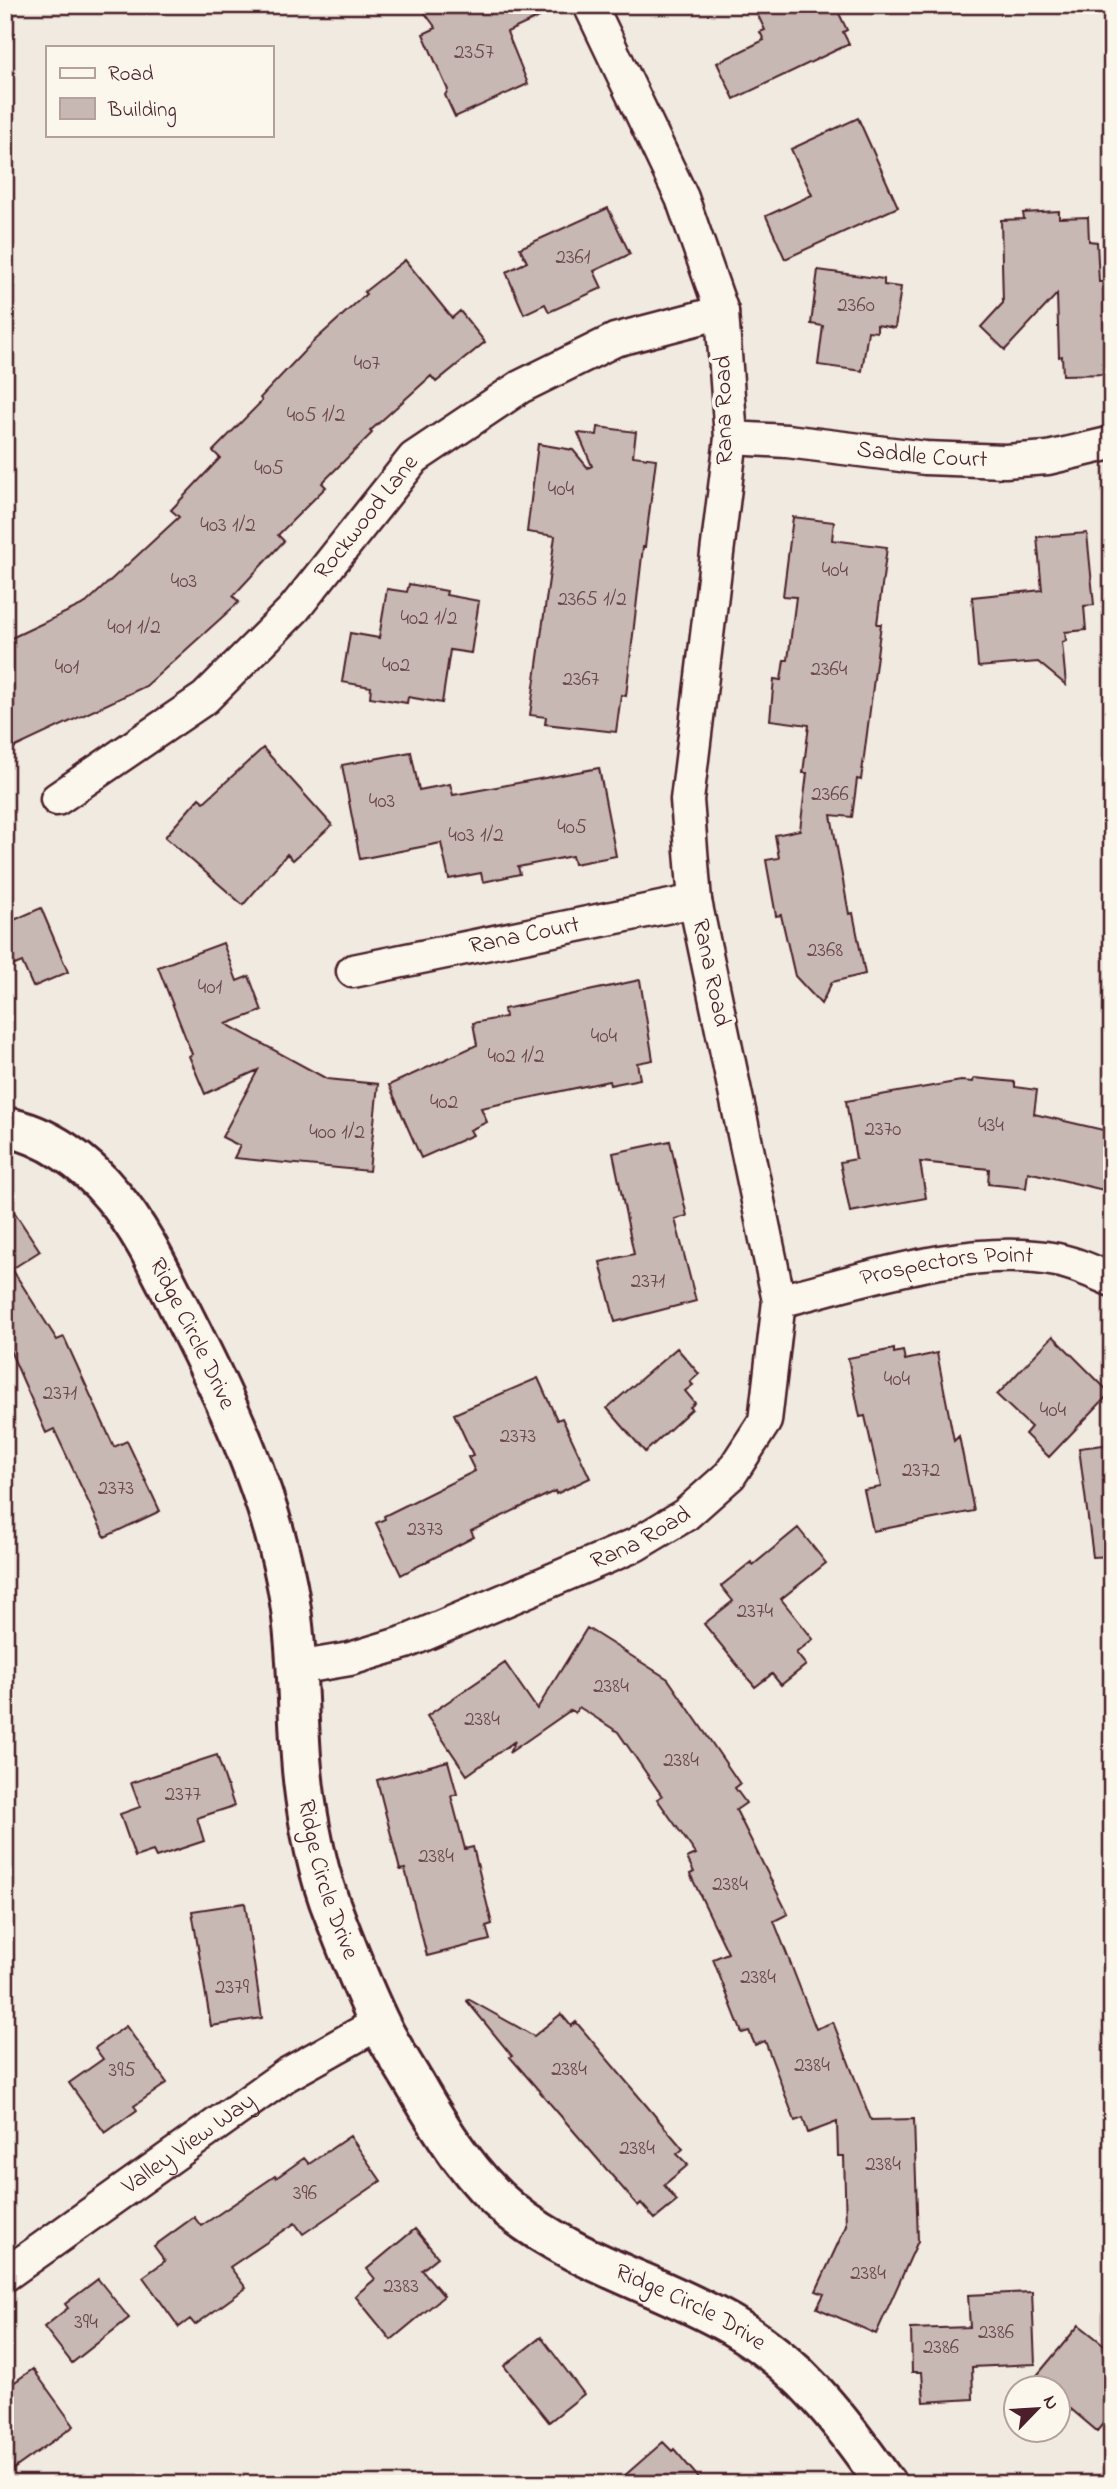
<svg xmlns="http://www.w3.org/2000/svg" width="1117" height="2489" font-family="'Indie Flower',sans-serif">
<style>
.building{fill:#c8b8b3;stroke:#4a1f2b;stroke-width:2}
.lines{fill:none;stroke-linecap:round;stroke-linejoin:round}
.minor-casing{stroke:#4a1f2b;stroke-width:37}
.tertiary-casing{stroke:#4a1f2b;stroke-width:44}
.minor{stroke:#fbf7ec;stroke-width:32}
.tertiary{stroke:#fbf7ec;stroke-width:38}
.labels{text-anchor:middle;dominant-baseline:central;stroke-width:7;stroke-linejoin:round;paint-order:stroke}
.number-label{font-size:21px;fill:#6a454d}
.street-label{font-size:24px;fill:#4a1f2b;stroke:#fbf7ec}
</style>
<rect width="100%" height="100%" fill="#f0eae0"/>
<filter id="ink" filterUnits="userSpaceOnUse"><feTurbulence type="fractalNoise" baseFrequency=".0143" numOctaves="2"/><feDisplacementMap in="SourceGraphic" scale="14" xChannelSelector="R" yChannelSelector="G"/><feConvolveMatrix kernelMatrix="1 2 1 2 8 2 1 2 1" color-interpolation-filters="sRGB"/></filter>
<g filter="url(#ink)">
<!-- building -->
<path class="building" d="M 419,5 L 565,5 L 507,32 L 528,84 L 455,117 L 445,95 L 448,90 L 423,34 L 436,28 Z
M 753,5 L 835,5 L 847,30 L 843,32 L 849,44 L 734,99 L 717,63 L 764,40 L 760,32 L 765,30 Z
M 858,118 L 898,207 L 785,259 L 766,216 L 812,195 L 791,149 Z
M 608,208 L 630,254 L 594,271 L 602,288 L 549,312 L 545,304 L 524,314 L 506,272 L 527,262 L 520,248 Z
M 1059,211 L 1059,218 L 1088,217 L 1089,241 L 1097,242 L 1099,282 L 1109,282 L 1112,374 L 1063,375 L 1062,356 L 1059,357 L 1057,294 L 1005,350 L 981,327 L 1003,303 L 1001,220 L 1024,219 L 1023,213 Z
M 405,260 L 452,318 L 460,311 L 485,342 L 436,382 L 431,376 L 370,431 L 372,433 L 322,483 L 326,487 L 278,535 L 284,541 L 233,596 L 239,602 L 146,686 L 5,752 L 5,641 L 86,603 L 179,517 L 171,510 L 220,458 L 213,451 L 262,401 L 260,398 L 312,343 L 366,294 L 364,292 Z
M 818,270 L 884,279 L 884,285 L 901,287 L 895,328 L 877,325 L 877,332 L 868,331 L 862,371 L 818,365 L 823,326 L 811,324 Z
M 598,427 L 636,432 L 633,456 L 656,459 L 645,547 L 643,547 L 626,696 L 621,695 L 616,732 L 545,724 L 546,717 L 530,715 L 555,536 L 527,532 L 538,444 L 573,450 L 588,468 L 592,466 L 578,433 L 597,435 Z
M 793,517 L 834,522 L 832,540 L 887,547 L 877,624 L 881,624 L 861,780 L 857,779 L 852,817 L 831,815 L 849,914 L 853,913 L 865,974 L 832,982 L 821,1004 L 795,976 L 781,915 L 776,916 L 766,860 L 779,858 L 775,835 L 800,830 L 807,773 L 803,773 L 809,725 L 770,720 L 774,679 L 781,680 L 784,660 L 788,660 L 796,597 L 783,596 Z
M 1087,533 L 1094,605 L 1084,606 L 1086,630 L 1065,632 L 1066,641 L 1062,642 L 1066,685 L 1038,662 L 978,667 L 972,597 L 1042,590 L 1037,537 Z
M 409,584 L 447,591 L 446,595 L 479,601 L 471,653 L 450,650 L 442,703 L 408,697 L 407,703 L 370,697 L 371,687 L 342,682 L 350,633 L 379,638 L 387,589 L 407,592 Z
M 263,748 L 332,825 L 293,860 L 287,854 L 243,905 L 165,837 L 199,798 L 204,802 Z
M 411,752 L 419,790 L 450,784 L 453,795 L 599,768 L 616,856 L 574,864 L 572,856 L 518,867 L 520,874 L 483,882 L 481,873 L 449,879 L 441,843 L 360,859 L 342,765 Z
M 41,908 L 68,972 L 33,987 L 22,962 L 5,969 L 5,924 Z
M 223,943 L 237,981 L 249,976 L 262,1011 L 226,1024 L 327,1079 L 378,1084 L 369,1171 L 234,1158 L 240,1146 L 222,1137 L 258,1070 L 205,1094 L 189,1056 L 192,1054 L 158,967 Z
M 640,980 L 653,1060 L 637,1063 L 640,1079 L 610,1085 L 609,1081 L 481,1108 L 487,1122 L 470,1130 L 473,1135 L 421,1158 L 389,1085 L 477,1045 L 473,1023 L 505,1017 L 504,1009 Z
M 974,1078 L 1015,1082 L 1015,1087 L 1037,1090 L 1034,1114 L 1112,1132 L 1112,1192 L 1028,1172 L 1026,1188 L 988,1184 L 989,1169 L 920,1162 L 926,1198 L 850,1212 L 840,1162 L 856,1159 L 846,1101 L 961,1081 L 973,1082 Z
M 670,1141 L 687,1216 L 675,1219 L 696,1301 L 615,1322 L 600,1262 L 634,1254 L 613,1153 Z
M 5,1198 L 40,1251 L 12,1269 L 57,1340 L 64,1337 L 114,1447 L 127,1441 L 160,1511 L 105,1537 L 54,1429 L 46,1433 L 5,1339 Z
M 1053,1336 L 1110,1393 L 1049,1457 L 1025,1434 L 1031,1427 L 997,1395 Z
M 677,1348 L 699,1374 L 690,1382 L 693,1385 L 685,1391 L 695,1403 L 690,1407 L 692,1409 L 645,1452 L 607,1408 Z
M 894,1349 L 894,1353 L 903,1351 L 905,1360 L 937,1353 L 954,1441 L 959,1436 L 974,1511 L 873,1531 L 864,1490 L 881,1487 L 865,1416 L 860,1417 L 848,1358 Z
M 538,1378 L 557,1420 L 562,1418 L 590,1478 L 556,1494 L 555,1491 L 471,1531 L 474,1537 L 401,1575 L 376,1523 L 385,1519 L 384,1516 L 475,1471 L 468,1457 L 473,1455 L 454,1414 Z
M 1112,1444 L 1112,1556 L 1093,1557 L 1079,1448 Z
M 798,1528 L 826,1563 L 781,1599 L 813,1639 L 796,1653 L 806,1665 L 781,1685 L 772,1674 L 755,1687 L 704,1624 L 733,1601 L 721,1586 L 751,1562 L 753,1565 Z
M 587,1628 L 668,1679 L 740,1784 L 735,1788 L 746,1803 L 736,1810 L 788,1914 L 774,1921 L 816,2029 L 833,2022 L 871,2120 L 914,2119 L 918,2241 L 876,2334 L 817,2308 L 824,2294 L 816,2291 L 846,2226 L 844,2156 L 838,2156 L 837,2122 L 808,2133 L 803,2118 L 795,2121 L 765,2041 L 755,2045 L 749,2031 L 742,2033 L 713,1959 L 728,1953 L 690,1874 L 694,1872 L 687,1858 L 696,1854 L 657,1799 L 662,1796 L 618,1732 L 579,1707 L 575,1713 L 571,1710 L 509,1753 L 515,1741 L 467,1775 L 427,1716 L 505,1663 L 537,1709 Z
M 217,1755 L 234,1806 L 197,1818 L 204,1841 L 156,1857 L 153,1851 L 135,1857 L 120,1814 L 140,1807 L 131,1783 Z
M 448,1761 L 457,1794 L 451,1796 L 465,1849 L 473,1847 L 492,1924 L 486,1926 L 490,1940 L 427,1956 L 405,1869 L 400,1870 L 377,1780 Z
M 245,1903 L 262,2018 L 211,2026 L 192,1911 Z
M 468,1999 L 534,2036 L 561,2014 L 571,2026 L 576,2022 L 683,2149 L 677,2154 L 688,2165 L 664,2185 L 677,2201 L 655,2219 L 641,2203 L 638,2206 L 510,2057 L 512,2056 L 467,2001 Z
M 126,2026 L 167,2083 L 134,2106 L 137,2110 L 105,2133 L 69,2083 L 103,2059 L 95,2048 Z
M 350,2136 L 381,2181 L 303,2234 L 295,2223 L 230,2267 L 246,2288 L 195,2325 L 190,2319 L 179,2327 L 143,2277 L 165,2261 L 154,2246 L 194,2217 L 201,2226 L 275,2176 L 276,2178 L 304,2158 L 309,2164 Z
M 415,2229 L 438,2257 L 422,2270 L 444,2296 L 391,2340 L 355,2296 L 375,2279 L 367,2269 Z
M 98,2279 L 129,2318 L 72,2363 L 44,2327 L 68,2308 L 65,2304 Z
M 1032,2292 L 1035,2364 L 972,2367 L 973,2399 L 924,2402 L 922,2372 L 912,2372 L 911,2329 L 970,2327 L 968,2295 Z
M 1079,2325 L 1112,2351 L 1112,2413 L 1097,2431 L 1058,2398 L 1058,2388 L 1044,2388 L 1034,2379 Z
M 541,2337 L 584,2394 L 549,2422 L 504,2366 Z
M 33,2369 L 74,2426 L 5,2475 L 5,2389 Z
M 663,2442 L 672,2451 L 674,2449 L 704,2484 L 615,2484 Z"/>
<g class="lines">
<!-- minor casing -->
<g class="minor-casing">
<g id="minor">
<path id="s1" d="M 731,438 L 787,441 L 925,458 L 1005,461 L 1048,458 L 1112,443"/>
<path id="s2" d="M 57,799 L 205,698 L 294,609 L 414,458 L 520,387 L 615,340 L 722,312"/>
<path id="s3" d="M 353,971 L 695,901"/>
<path id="s4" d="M 779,1301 C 863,1280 971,1243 1057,1260 C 1076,1264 1094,1272 1112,1280"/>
<path id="s5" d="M 297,1668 L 350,1659 L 406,1642 L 635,1545 L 685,1515 L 730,1475 L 765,1421 L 779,1301 L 695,901 L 687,800 L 731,438 L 722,312 L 682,198 L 590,5"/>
<path id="s6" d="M 5,2275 L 286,2075 L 379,2023"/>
</g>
</g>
<!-- tertiary casing -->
<g class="tertiary-casing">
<g id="tertiary">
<path id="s7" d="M 5,1127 C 47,1134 86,1163 112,1195 C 142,1230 161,1272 182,1313 C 227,1401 268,1488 287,1585 C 298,1642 297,1700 301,1757 C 304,1801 314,1859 329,1901 C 344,1941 360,1982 378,2020 C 390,2046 407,2070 421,2095 C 445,2136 473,2180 510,2210 C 575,2263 660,2284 731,2325 C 803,2367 839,2419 886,2484"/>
</g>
</g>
<!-- minor -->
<use href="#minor" class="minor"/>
<!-- tertiary -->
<use href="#tertiary" class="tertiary"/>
</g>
</g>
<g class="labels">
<!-- number labels -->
<g class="number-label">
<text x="474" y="53">2357</text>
<text x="573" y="258">2361</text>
<text x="856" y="306">2360</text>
<text x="367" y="364">407</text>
<text x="316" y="416">405 1/2</text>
<text x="269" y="469">405</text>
<text x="561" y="490">404</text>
<text x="228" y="526">403 1/2</text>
<text x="835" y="571">404</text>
<text x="184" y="582">403</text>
<text x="592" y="600">2365 1/2</text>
<text x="429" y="619">402 1/2</text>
<text x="134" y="628">401 1/2</text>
<text x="396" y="666">402</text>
<text x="67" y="668">401</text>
<text x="829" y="670">2364</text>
<text x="581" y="680">2367</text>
<text x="830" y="795">2366</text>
<text x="382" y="802">403</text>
<text x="572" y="828">405</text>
<text x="476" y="836">403 1/2</text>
<text x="825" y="951">2368</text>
<text x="210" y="988">401</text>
<text x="604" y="1037">404</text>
<text x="516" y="1057">402 1/2</text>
<text x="444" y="1103">402</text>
<text x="991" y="1126">434</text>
<text x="883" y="1130">2370</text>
<text x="337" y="1133">400 1/2</text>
<text x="648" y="1282">2371</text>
<text x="897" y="1380">404</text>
<text x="60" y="1394">2371</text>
<text x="1053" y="1411">404</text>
<text x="518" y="1437">2373</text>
<text x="921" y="1471">2372</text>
<text x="116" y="1489">2373</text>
<text x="425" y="1530">2373</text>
<text x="755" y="1612">2374</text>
<text x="611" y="1687">2384</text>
<text x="482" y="1720">2384</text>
<text x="681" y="1761">2384</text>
<text x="183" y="1795">2377</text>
<text x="436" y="1857">2384</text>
<text x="730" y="1885">2384</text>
<text x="758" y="1978">2384</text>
<text x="232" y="1988">2379</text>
<text x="812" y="2066">2384</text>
<text x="569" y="2070">2384</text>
<text x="122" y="2071">395</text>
<text x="637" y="2149">2384</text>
<text x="883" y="2165">2384</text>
<text x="305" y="2194">396</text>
<text x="868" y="2274">2384</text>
<text x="401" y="2287">2383</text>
<text x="86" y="2323">394</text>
<text x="996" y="2333">2386</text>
<text x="941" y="2348">2386</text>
</g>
<!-- street labels -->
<g class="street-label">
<text transform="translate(725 410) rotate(-91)">Rana Road</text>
<text stroke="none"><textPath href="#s1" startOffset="192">Saddle Court</textPath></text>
<text stroke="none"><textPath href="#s2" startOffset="422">Rockwood Lane</textPath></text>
<text stroke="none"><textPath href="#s3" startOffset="175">Rana Court</textPath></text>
<text transform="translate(710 973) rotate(78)">Rana Road</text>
<text stroke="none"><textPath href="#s4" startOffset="172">Prospectors Point</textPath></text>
<text stroke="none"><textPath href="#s7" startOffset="290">Ridge Circle Drive</textPath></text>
<text stroke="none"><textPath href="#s5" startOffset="369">Rana Road</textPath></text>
<text stroke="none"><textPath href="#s7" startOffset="858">Ridge Circle Drive</textPath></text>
<text stroke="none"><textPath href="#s6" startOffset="226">Valley View Way</textPath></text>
<text stroke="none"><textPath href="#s7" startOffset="1446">Ridge Circle Drive</textPath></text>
</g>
</g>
<!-- margin -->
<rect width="1117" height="2489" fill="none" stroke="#fbf7ec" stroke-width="28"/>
<rect x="14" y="14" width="1089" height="2461" fill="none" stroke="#4a1f2b" stroke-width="2.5" filter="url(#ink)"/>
<!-- legend -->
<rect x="46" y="46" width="228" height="91" fill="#fbf7ec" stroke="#b4a19f" stroke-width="2"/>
<rect x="60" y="68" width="35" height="10" fill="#fbf7ec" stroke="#b4a19f" stroke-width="2"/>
<text x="108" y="80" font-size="21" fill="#4a1f2b">Road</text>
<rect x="60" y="98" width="35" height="21" fill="#c8b8b3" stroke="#b4a19f" stroke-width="2"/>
<text x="108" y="116" font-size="21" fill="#4a1f2b">Building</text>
<!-- north arrow -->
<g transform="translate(1037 2409) rotate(65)"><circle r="33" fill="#fbf7ec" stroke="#b4a19f" stroke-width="2"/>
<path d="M0-5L12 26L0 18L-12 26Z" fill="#4a1f2b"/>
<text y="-10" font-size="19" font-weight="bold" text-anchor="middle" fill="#4a1f2b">N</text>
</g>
</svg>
